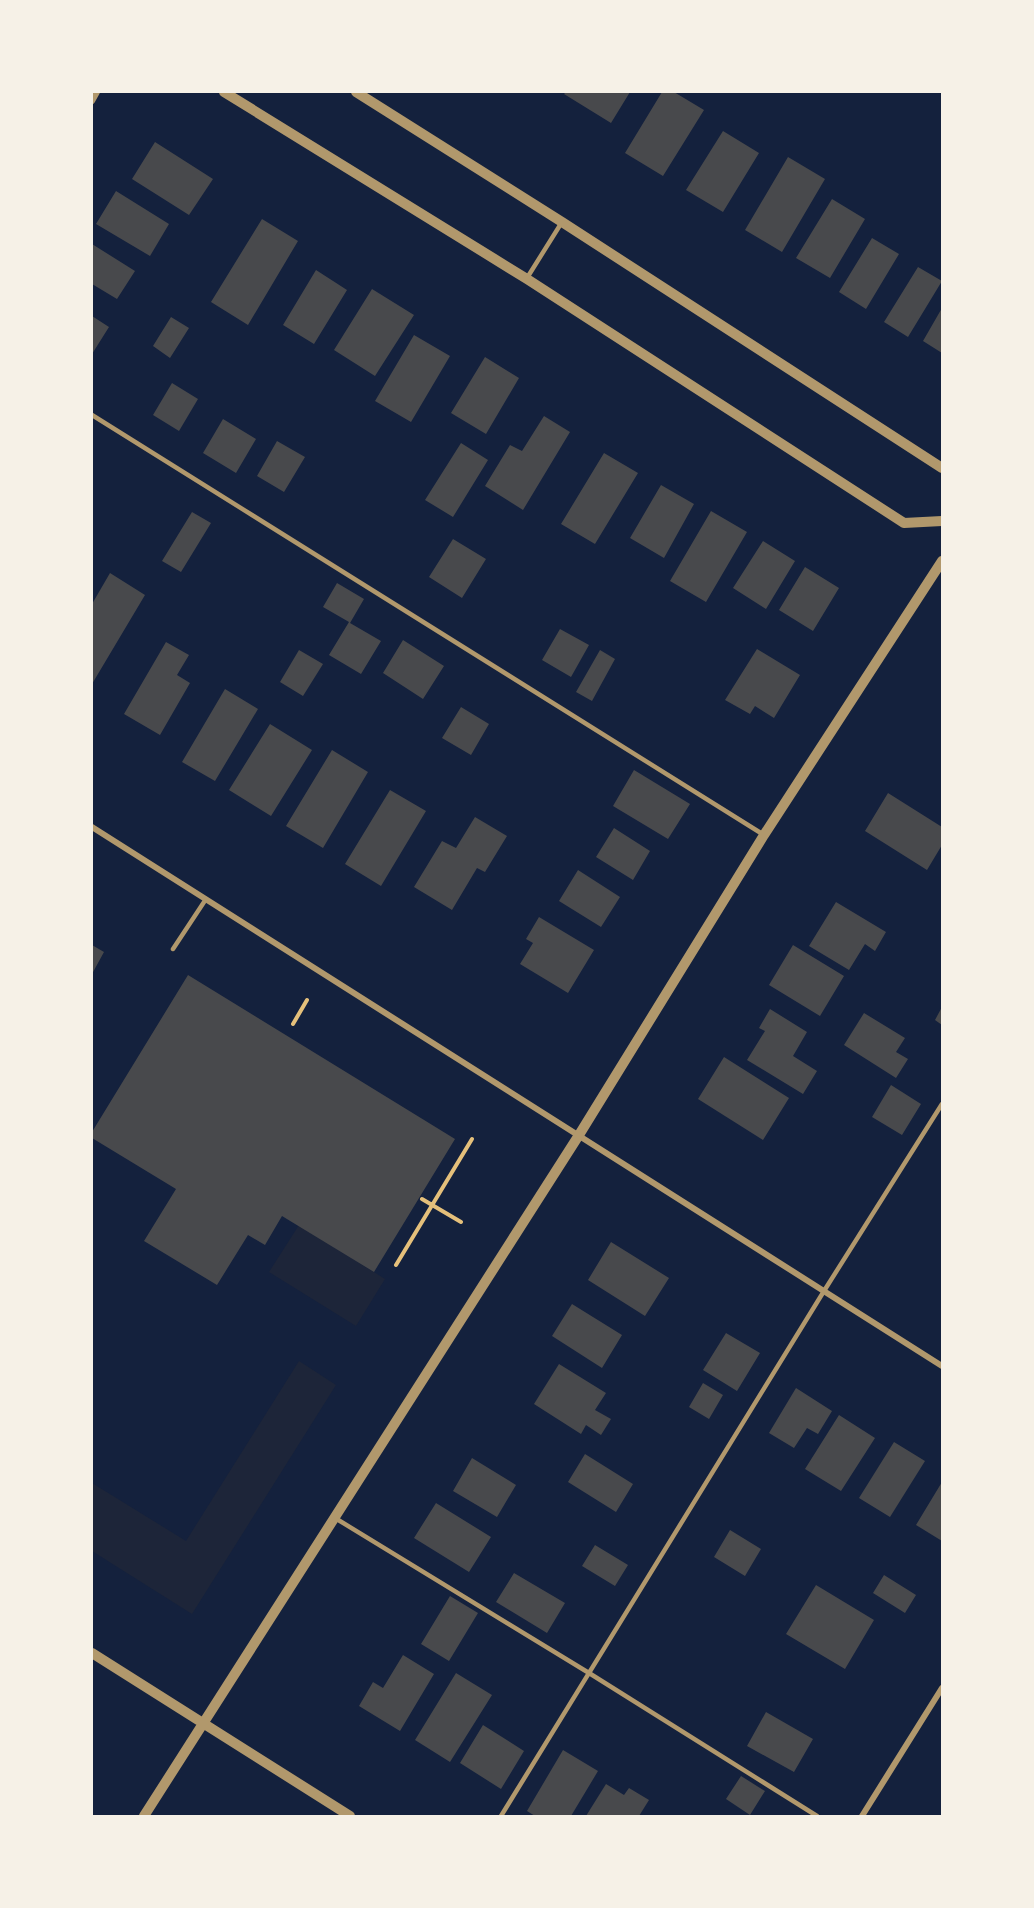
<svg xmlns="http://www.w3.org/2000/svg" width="1034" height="1908" font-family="Quicksand,sans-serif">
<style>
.green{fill:#1d2539}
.building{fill:#48494c}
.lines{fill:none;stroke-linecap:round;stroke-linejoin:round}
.path{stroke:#e5c07b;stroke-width:4}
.service{stroke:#b1986c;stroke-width:4.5}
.minor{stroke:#b1986c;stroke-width:6}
.tertiary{stroke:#b1986c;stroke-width:10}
</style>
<rect width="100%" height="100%" fill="#14213d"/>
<!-- green -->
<path class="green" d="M 299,1225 L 385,1279 L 356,1326 L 269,1272 Z
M 299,1361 L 336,1385 L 192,1614 L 92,1551 L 92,1483 L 186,1541 Z"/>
<!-- building -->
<path class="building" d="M 566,92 L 630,92 L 611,123 L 564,94 Z
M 662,92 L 674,92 L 704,110 L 663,176 L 625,153 Z
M 723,131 L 759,153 L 723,212 L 686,190 Z
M 155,142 L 213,179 L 189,215 L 132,179 Z
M 788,157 L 825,179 L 782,252 L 745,230 Z
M 116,191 L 169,224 L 150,256 L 96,224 Z
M 832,199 L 865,219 L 830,278 L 796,258 Z
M 262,219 L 298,241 L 248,325 L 211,302 Z
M 872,238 L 899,254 L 866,309 L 839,292 Z
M 92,244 L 135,271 L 117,299 L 92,284 Z
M 918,267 L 942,281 L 908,337 L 884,322 Z
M 316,270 L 347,290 L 314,344 L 283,325 Z
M 372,289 L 414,315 L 375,376 L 334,350 Z
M 942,308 L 942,353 L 923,341 Z
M 92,316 L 109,327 L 92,354 Z
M 171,317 L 189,328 L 170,358 L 153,346 Z
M 414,335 L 450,356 L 411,422 L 375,401 Z
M 485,357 L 519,378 L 486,434 L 451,413 Z
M 172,383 L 198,399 L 179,431 L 153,415 Z
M 544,416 L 570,432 L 523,510 L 485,486 L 510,445 L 522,451 Z
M 223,419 L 256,439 L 236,473 L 203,453 Z
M 277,441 L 305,457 L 284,492 L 257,476 Z
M 461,443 L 488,460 L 453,517 L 425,500 Z
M 604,453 L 638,473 L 595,544 L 561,524 Z
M 661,485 L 694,504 L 664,558 L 630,538 Z
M 711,511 L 747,532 L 706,602 L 670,581 Z
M 192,512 L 211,523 L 181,572 L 162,561 Z
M 453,539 L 486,559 L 462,598 L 429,577 Z
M 763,541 L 795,561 L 766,609 L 733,588 Z
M 805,567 L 839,588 L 813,631 L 779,610 Z
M 110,573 L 145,595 L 92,684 L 92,604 Z
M 337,583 L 364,599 L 350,623 L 381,641 L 361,674 L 329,655 L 349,622 L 323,607 Z
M 560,629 L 589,645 L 571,677 L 542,660 Z
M 403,640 L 444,666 L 423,699 L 383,673 Z
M 166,642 L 189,655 L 177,675 L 190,683 L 160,735 L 124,714 Z
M 757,649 L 800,675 L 774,718 L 755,706 L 750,714 L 725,700 Z
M 299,650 L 323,664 L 303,696 L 280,682 Z
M 600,650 L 615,659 L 592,701 L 576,692 Z
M 225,689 L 258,709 L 215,781 L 182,762 Z
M 461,707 L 489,724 L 471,755 L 442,738 Z
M 270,724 L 312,750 L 271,816 L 229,790 Z
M 332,750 L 368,772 L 323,848 L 286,826 Z
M 634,770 L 690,804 L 668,839 L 613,806 Z
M 390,790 L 426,811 L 381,886 L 345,864 Z
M 888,793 L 942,827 L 942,845 L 927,870 L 865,831 Z
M 475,817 L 507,836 L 485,872 L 477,868 L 452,910 L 414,887 L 442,841 L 456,848 Z
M 614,828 L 650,851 L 633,880 L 596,857 Z
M 578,870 L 620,897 L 601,927 L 559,901 Z
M 836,902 L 886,932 L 875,951 L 865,944 L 849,970 L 809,946 Z
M 539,917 L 594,950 L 568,993 L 520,964 L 533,943 L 526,939 Z
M 92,945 L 104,952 L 92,974 Z
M 793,945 L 844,976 L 820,1016 L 769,985 Z
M 188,975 L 455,1139 L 374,1272 L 282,1216 L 265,1245 L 248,1235 L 217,1285 L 144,1241 L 176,1189 L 92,1138 L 92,1132 Z
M 942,1007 L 942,1025 L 935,1020 Z
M 770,1009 L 807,1032 L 793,1056 L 817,1071 L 803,1094 L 747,1060 L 765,1031 L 759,1028 Z
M 864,1013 L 905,1038 L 896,1052 L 908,1059 L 896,1078 L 844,1045 Z
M 724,1057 L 789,1098 L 763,1140 L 698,1099 Z
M 891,1085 L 921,1104 L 902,1135 L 872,1117 Z
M 611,1242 L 669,1278 L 645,1316 L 588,1280 Z
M 572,1304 L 622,1335 L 602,1368 L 552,1336 Z
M 726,1333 L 760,1353 L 737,1391 L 703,1370 Z
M 559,1364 L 606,1393 L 595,1410 L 611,1419 L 601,1435 L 586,1425 L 581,1434 L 534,1404 Z
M 703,1383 L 723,1395 L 709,1419 L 689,1407 Z
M 796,1388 L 832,1411 L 818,1434 L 807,1428 L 794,1448 L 769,1433 Z
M 839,1415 L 875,1438 L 841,1491 L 805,1469 Z
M 894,1442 L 925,1461 L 890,1517 L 859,1498 Z
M 585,1454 L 633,1484 L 616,1512 L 568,1482 Z
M 472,1458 L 516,1485 L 497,1517 L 453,1491 Z
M 942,1482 L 942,1541 L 916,1525 Z
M 436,1503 L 491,1537 L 469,1572 L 414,1538 Z
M 730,1530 L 761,1549 L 745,1576 L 714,1557 Z
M 595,1545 L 628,1565 L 615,1586 L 582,1566 Z
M 514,1573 L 565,1603 L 547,1633 L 496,1602 Z
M 884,1575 L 916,1595 L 905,1613 L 873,1593 Z
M 816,1585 L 874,1620 L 845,1669 L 786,1634 Z
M 450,1596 L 478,1613 L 449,1661 L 421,1644 Z
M 403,1655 L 434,1674 L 400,1731 L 359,1706 L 373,1682 L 383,1688 Z
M 456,1673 L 492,1695 L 450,1762 L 415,1740 Z
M 766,1712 L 813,1739 L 794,1772 L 747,1746 Z
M 483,1725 L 524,1751 L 501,1789 L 460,1763 Z
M 563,1750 L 598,1771 L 571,1816 L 535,1816 L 527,1811 Z
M 741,1776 L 765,1791 L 750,1815 L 726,1799 Z
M 606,1784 L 624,1795 L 629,1788 L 649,1800 L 639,1816 L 586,1816 Z"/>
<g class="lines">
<!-- path -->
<path class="path" d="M 293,1024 L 307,1000
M 422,1199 L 461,1222
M 396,1265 L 472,1139"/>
<!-- service -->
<path class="service" d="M 527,278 L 562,222
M 92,415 L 764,835
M 173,949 L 206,899
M 335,1518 L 589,1673 L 817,1816
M 501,1816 L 824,1291 L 942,1104"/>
<!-- minor -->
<path class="minor" d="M 92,101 L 97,92
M 92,827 L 942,1366
M 862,1816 L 942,1688"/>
<!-- tertiary -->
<path class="tertiary" d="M 224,92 L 527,279 L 904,523 L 942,521
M 356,92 L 562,222 L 942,468
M 92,1653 L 350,1816
M 144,1816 L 579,1135 L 764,835 L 942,561"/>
</g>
<!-- border -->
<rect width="1034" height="1908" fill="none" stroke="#f6f1e7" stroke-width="186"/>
</svg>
